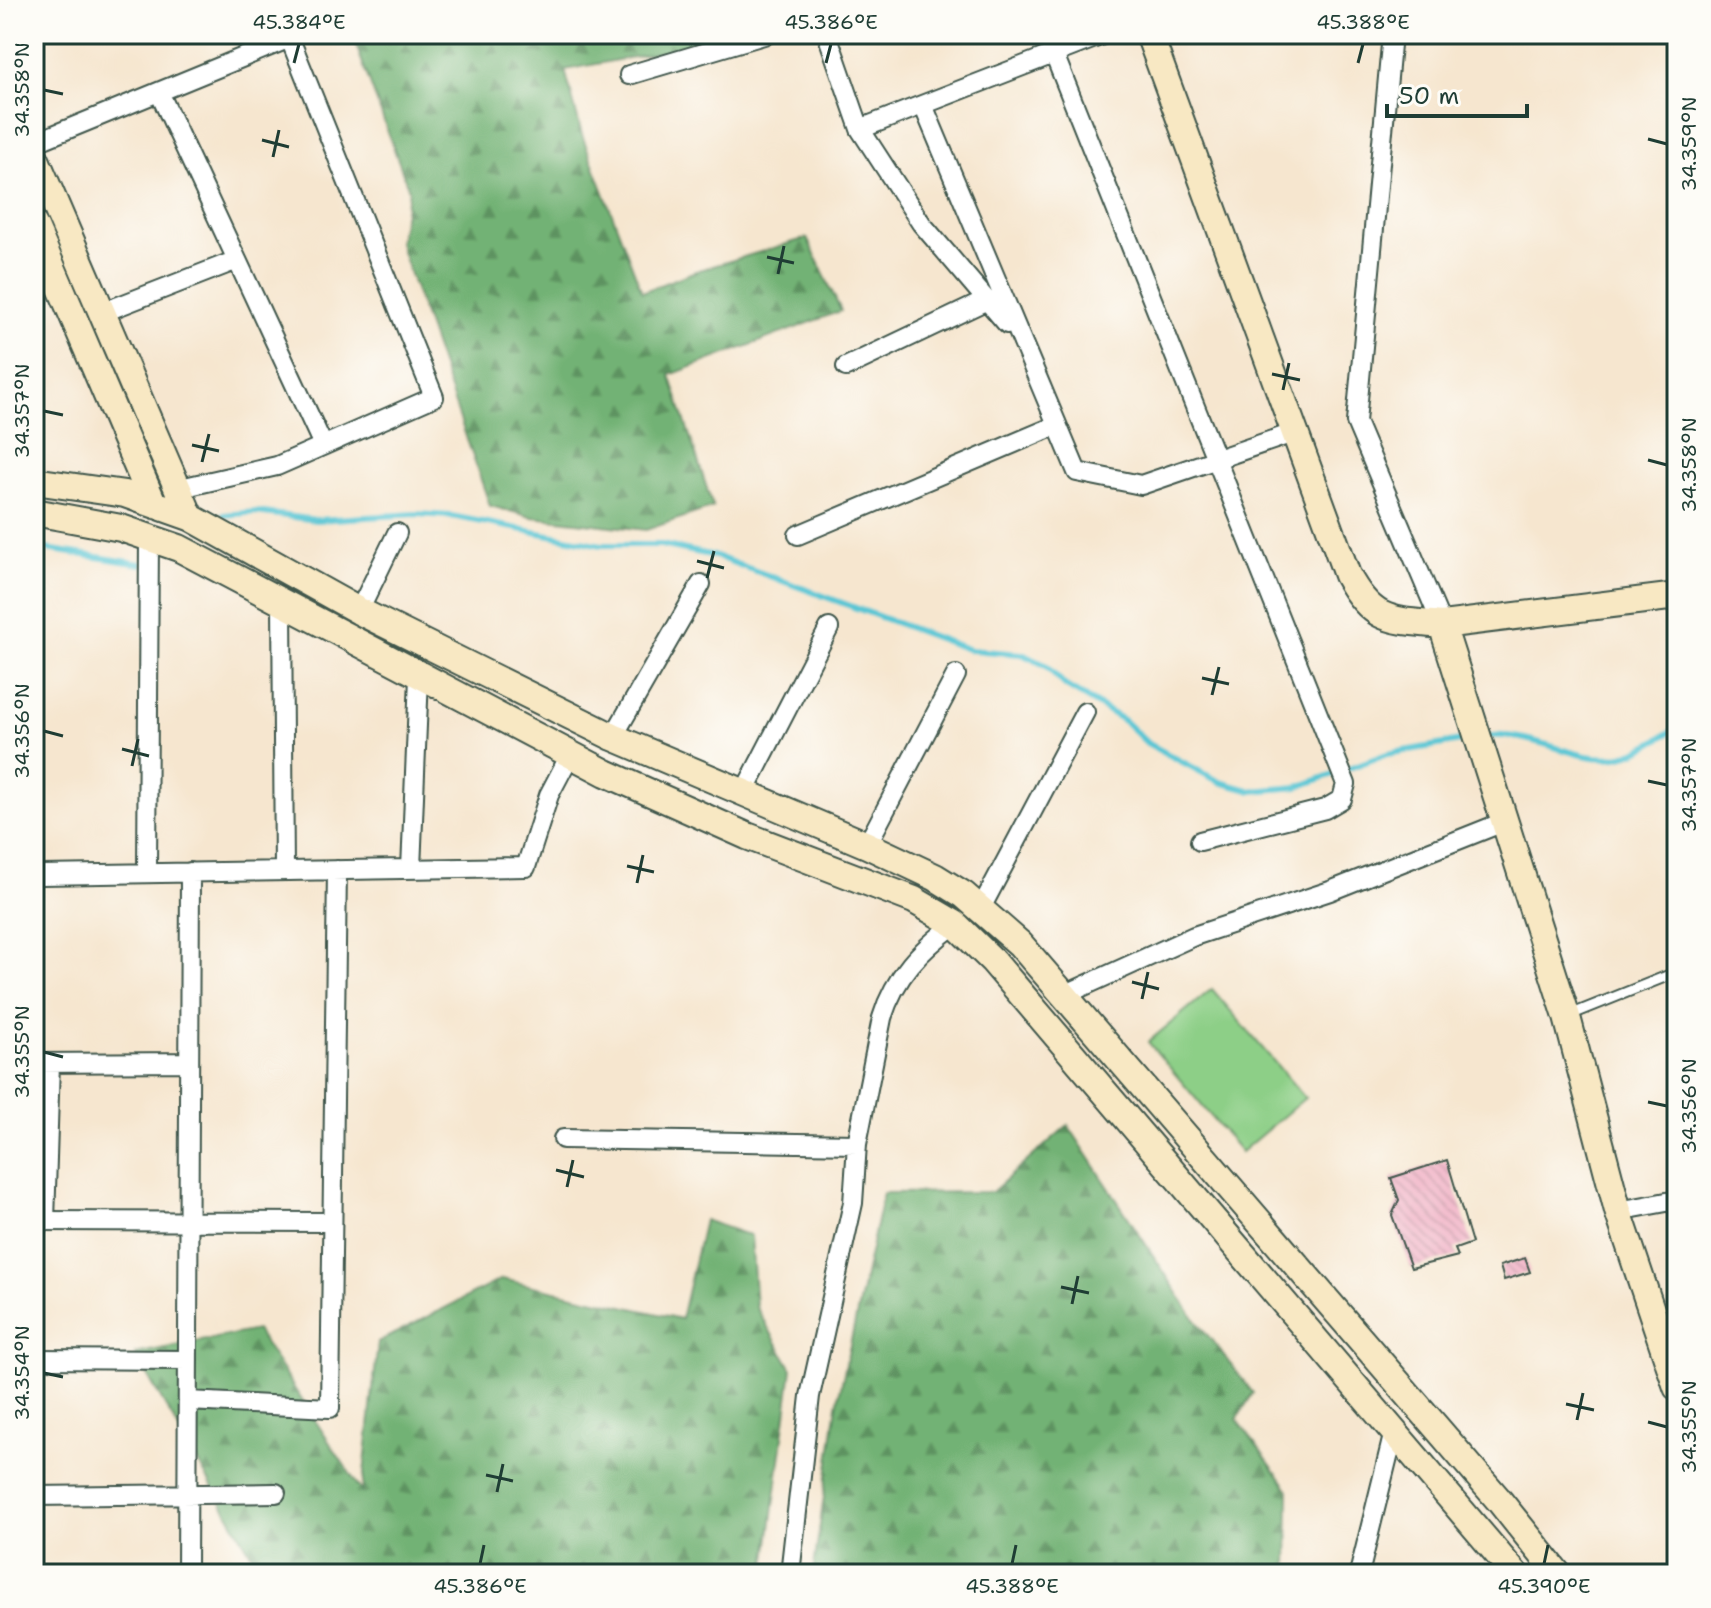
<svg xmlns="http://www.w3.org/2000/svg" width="1711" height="1608" font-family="'Shantell Sans',sans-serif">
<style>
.grass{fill:#8dcf87;stroke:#56865e;stroke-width:2}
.forest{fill:url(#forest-firs);stroke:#487854;stroke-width:2}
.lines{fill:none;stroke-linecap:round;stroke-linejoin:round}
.stream{stroke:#5ac6d4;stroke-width:6}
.building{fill:url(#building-back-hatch)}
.lane-casing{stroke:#3f564b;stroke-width:13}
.street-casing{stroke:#3f564b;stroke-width:22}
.secondary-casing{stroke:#3f564b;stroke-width:30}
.lane{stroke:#fff;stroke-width:9}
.street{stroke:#fff;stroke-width:18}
.secondary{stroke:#f8e8c3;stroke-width:26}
.ticks{fill:none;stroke:#1f3d34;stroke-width:3}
.neatline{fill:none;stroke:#1f3d34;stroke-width:3}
.ticks-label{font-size:20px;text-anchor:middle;fill:#1f3d34}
</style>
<defs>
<pattern id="forest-firs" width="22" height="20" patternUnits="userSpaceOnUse" patternTransform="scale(2)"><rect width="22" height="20" fill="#72b274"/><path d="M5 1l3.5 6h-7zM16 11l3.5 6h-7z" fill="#5d9260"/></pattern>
<pattern id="building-back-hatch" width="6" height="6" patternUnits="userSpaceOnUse" patternTransform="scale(2)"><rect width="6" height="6" fill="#f0aac1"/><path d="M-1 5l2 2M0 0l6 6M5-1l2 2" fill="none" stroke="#c28c9e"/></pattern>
</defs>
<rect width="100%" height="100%" fill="#fdfcf7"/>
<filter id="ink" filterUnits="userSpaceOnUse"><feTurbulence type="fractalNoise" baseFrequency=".0125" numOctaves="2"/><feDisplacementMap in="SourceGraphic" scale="16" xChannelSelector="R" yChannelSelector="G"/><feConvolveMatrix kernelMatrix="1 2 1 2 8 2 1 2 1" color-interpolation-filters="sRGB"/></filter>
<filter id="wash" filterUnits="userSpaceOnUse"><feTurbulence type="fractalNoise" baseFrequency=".006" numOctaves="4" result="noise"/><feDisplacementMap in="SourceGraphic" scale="32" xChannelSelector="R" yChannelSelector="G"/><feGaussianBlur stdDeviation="1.8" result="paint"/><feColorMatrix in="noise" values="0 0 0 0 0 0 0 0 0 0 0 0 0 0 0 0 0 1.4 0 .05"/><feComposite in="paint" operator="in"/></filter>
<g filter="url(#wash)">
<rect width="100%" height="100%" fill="#f6e6cf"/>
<!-- grass -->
<path class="grass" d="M 1212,989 L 1305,1098 L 1241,1152 L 1148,1042 Z"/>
<!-- forest -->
<path class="forest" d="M 352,34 L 706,34 L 707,43 L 565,70 L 582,135 L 642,292 L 693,272 L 807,238 L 841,311 L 670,375 L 713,507 L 646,530 L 532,517 L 490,506 L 399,243 L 409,190 Z
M 1068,1125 L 1192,1315 L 1253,1393 L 1237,1419 L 1289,1490 L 1288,1574 L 813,1574 L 837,1405 L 883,1193 L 992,1192 Z
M 704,1220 L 751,1236 L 756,1307 L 792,1369 L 765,1574 L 263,1574 L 135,1354 L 256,1330 L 362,1492 L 378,1342 L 502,1279 L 681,1319 Z"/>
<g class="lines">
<!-- stream -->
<path class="stream" d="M 224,515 L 256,512 L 316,520 L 416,514 L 451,516 L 602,545 L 661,545 L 715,556 L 970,650 L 1022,654 L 1045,665 L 1066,686 L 1123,720 L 1147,743 L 1220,782 L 1252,791 L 1298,787 L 1387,754 L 1472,739
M 34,547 L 141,564
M 1483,737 C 1533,729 1572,763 1616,757 C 1639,754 1658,739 1677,728"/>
</g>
<g id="blocks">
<!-- building -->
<path class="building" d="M 1447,1160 L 1472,1243 L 1455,1249 L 1458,1256 L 1411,1268 L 1392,1215 L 1399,1200 L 1391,1178 Z
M 1525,1258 L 1530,1272 L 1504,1280 L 1500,1266 Z"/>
</g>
</g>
<g filter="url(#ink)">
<use href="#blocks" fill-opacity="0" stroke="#3f564b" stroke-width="2"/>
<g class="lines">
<!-- lane casing -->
<g class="lane-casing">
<path id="lane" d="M 1570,1015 L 1677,972"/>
</g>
<!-- street casing -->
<g class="street-casing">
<path id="street" d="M 827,34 L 860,129 L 921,223 L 1007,324
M 1046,34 L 1346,784 L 1342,799 L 1325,809 L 1200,841
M 1392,34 L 1356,422 L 1442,625
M 629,75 L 767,34
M 159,92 L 323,445
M 923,105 L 1077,472 L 1141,485 L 1293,433
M 860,129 L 1105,34
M 34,143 L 290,38
M 101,313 L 237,260
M 846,367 L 987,300
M 176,489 L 277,466 L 434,397 L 288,34
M 798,535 L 1057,425
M 282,604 L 284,871
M 359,611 L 397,533
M 613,737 L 701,584
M 743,794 L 829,628
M 867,845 L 956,675
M 411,869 L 419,677
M 147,873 L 149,536
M 42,875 L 526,867 L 549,795 L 570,755
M 981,908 L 1085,712
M 1062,996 L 1194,936 L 1330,891 L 1506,821
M 34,1063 L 189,1062
M 563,1139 L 857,1144
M 1618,1211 L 1677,1200
M 34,1221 L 332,1222
M 45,1221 L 50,1063
M 34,1359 L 188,1360
M 188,1401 L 330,1408 L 337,870
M 34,1496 L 276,1493
M 187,1574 L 190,872
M 790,1574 L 810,1396 L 853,1203 L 857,1144 L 882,1018 C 895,975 921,950 955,924
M 1359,1574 L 1394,1432"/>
</g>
<!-- secondary casing -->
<g class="secondary-casing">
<path id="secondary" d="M 1149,34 L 1347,575 C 1373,623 1391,620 1442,625
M 34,155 L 190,517
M 34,225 L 153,503
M 34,481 L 125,494 L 190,517 L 359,611 L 613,737 L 867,845 L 935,877 L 964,895 L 1020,944 L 1498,1499 L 1558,1574
M 34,512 L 121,528 L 179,548 L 606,773 L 747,836 L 914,900 L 955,924 L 993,961 L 1515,1574
M 1677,596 L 1442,625 L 1567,1017 L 1618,1211 L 1677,1387"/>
</g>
<!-- lane -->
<use href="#lane" class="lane"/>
<!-- street -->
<use href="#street" class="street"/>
<!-- secondary -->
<use href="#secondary" class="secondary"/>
</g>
</g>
<!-- ticks -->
<path class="ticks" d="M 294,63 L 299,44M 826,63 L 831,44M 1358,63 L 1363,44M 44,90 L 63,94M 1648,139 L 1667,144M 262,140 L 289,147M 273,157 L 279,130M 767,257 L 794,263M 778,274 L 784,246M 1272,374 L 1300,380M 1283,390 L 1289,363M 44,411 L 63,415M 192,445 L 219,451M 1648,460 L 1667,465M 202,462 L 209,434M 697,561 L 724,568M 707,578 L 714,551M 1202,678 L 1229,684M 1212,695 L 1219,667M 44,731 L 63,736M 122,749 L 149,756M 132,766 L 138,739M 1648,781 L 1667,785M 627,866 L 654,872M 637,883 L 643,855M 1132,982 L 1159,989M 1142,999 L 1148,972M 44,1052 L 63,1057M 1648,1102 L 1667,1106M 556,1170 L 584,1177M 567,1187 L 573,1160M 1061,1287 L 1089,1293M 1072,1304 L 1078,1276M 44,1373 L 63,1377M 1566,1404 L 1594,1410M 1577,1420 L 1583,1393M 1648,1422 L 1667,1427M 486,1475 L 513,1481M 497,1492 L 503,1464M 480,1564 L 484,1545M 1012,1564 L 1016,1545M 1544,1564 L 1548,1545"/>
<!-- margin -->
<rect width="1711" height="1608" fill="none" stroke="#fdfcf7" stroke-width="88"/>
<!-- scale -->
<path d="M1387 104v12h140v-12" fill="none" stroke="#1f3d34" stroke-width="4"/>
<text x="1399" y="104" font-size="24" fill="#1f3d34" stroke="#fdfcf7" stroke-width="6" paint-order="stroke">50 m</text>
<rect x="44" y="44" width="1623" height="1520" class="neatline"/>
<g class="ticks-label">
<text x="299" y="29">45.384°E</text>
<text x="831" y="29">45.386°E</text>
<text x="1363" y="29">45.388°E</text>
<text transform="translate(22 90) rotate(-90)" y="7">34.358°N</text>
<text transform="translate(1689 144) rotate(-90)" y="7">34.359°N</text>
<text transform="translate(22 411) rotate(-90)" y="7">34.357°N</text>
<text transform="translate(1689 465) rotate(-90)" y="7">34.358°N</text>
<text transform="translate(22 731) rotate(-90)" y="7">34.356°N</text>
<text transform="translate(1689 785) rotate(-90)" y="7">34.357°N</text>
<text transform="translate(22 1052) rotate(-90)" y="7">34.355°N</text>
<text transform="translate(1689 1106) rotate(-90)" y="7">34.356°N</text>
<text transform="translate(22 1373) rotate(-90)" y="7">34.354°N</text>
<text transform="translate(1689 1427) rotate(-90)" y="7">34.355°N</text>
<text x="480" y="1593">45.386°E</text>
<text x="1012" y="1593">45.388°E</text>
<text x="1544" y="1593">45.390°E</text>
</g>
</svg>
